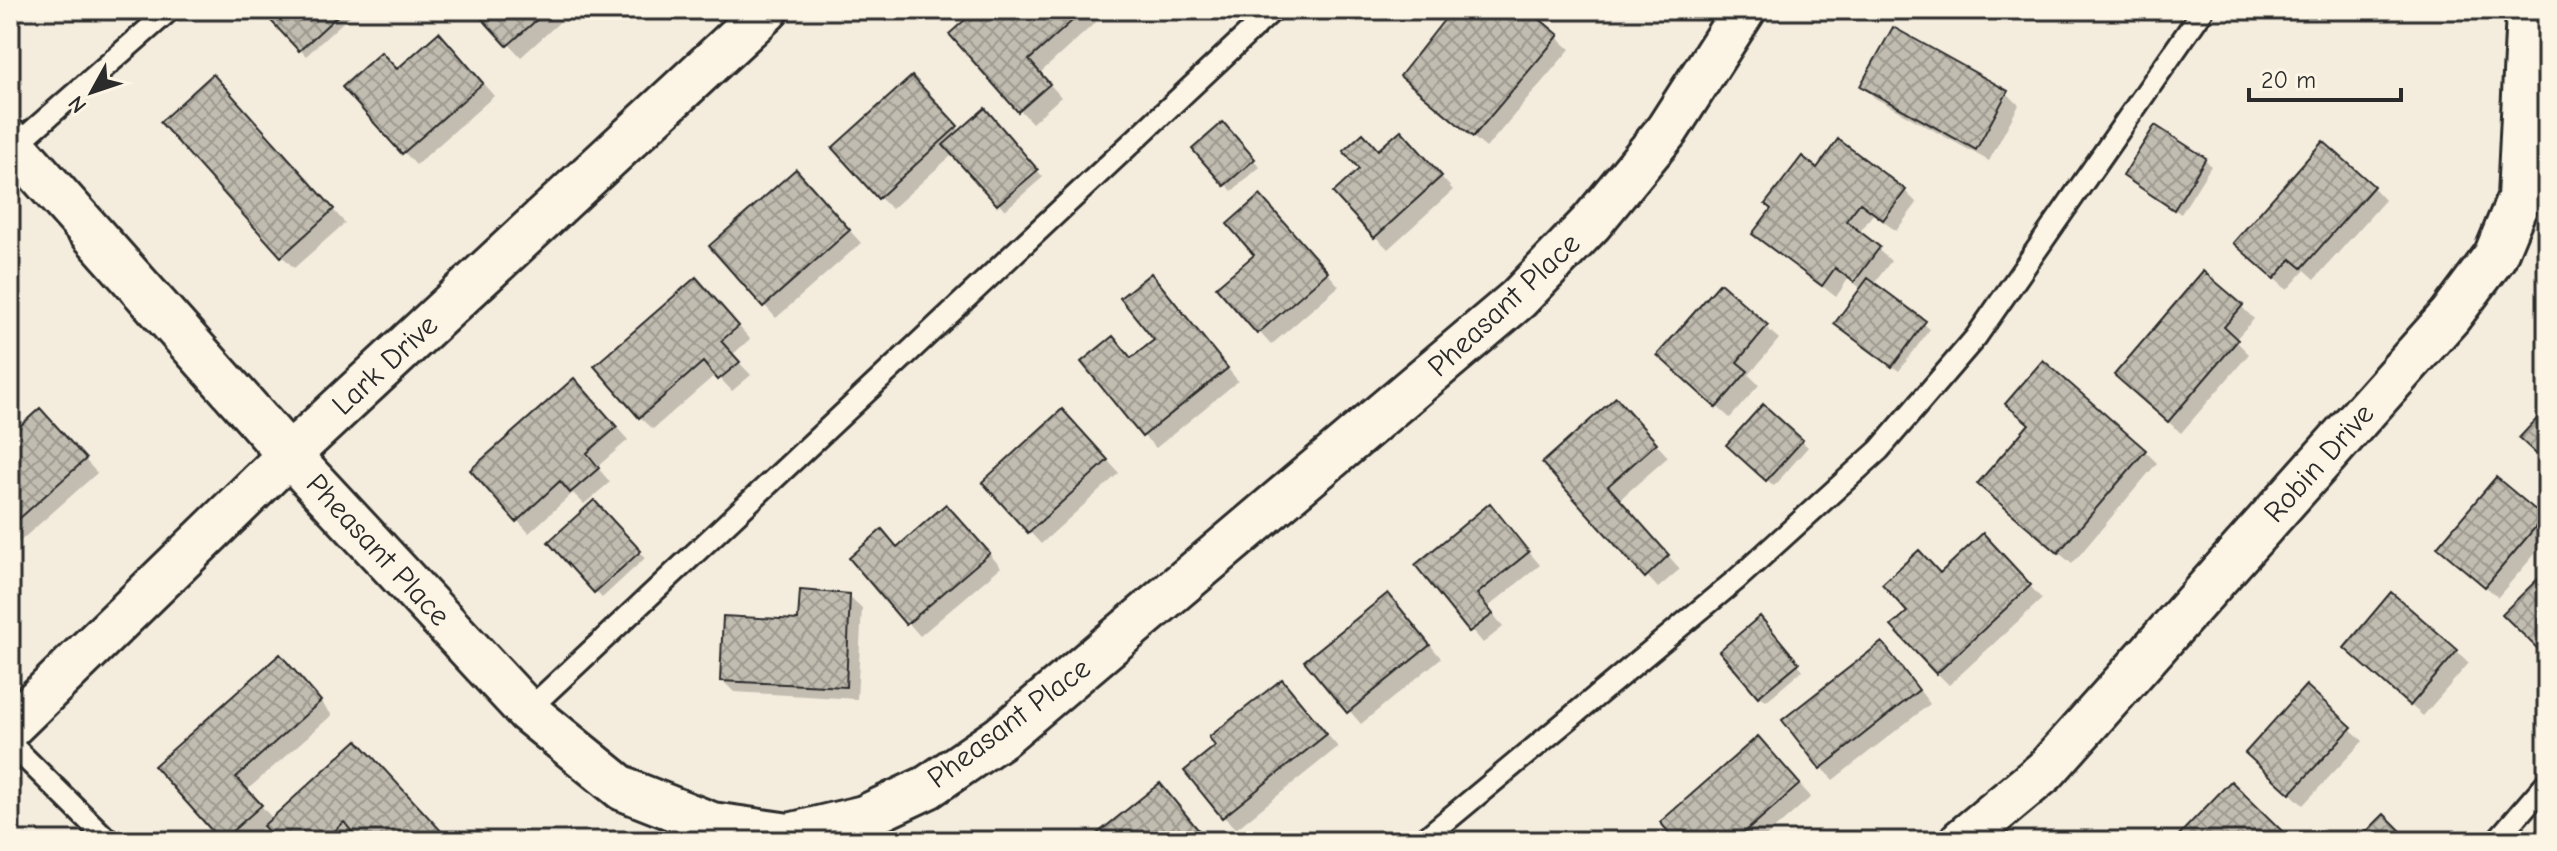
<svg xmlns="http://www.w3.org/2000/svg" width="2557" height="851" font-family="'Comic Neue',sans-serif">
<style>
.shadow{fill:#0003}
.building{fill:url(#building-cross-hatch);stroke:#2b2b2b;stroke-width:2}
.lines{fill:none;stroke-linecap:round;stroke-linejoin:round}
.service-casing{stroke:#2b2b2b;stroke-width:26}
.minor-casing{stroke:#2b2b2b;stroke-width:48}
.service{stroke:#fcf5e5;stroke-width:20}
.minor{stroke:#fcf5e5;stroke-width:42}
.labels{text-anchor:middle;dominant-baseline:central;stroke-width:8;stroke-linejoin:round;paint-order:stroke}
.street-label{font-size:30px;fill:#2b2b2b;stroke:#fcf5e5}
</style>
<defs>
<pattern id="building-cross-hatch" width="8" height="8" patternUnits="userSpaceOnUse" patternTransform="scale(2)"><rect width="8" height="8" fill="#c2bdb1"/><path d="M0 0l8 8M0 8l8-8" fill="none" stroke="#9e9a90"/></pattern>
</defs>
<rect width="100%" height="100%" fill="#f4edde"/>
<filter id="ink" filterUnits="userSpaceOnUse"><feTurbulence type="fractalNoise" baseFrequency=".0125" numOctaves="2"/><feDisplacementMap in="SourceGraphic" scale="16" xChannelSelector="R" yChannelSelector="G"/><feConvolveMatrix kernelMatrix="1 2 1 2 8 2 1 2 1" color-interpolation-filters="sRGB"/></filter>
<g filter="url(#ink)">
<!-- shadow -->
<path class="shadow" d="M 264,10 L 352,10 L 354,12 L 306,56 Z
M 477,10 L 573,10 L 521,57 Z
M 979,10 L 1085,10 L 1096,22 L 1040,73 L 1061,97 L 1032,123 L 952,34 Z
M 1455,10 L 1466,10 L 1478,21 L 1488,10 L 1526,10 L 1570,49 L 1486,148 L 1415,88 Z
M 451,47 L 494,96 L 416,165 L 345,87 L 397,71 Z
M 1863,86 L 2007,93 L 2019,105 L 1989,161 L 1875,98 Z
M 225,89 L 345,223 L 294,268 L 282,256 Z
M 924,91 L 961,132 L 990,117 L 1043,177 L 1005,210 L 954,153 L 892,209 L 879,197 Z
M 1228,131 L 1260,167 L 1232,191 L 1195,149 Z
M 1413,145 L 1453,190 L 1388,249 L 1375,236 L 1379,153 Z
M 2205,160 L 2211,166 L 2181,214 L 2125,176 Z
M 1817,170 L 1905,191 L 1917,203 L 1896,231 L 1873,214 L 1859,233 L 1891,261 L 1873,285 L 1930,329 L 1899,371 L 1843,329 L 1862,289 L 1848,279 L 1836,297 L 1754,233 Z
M 808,184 L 861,243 L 776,318 L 712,246 Z
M 2373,187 L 2385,200 L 2315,279 L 2305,270 L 2287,290 L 2248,255 Z
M 1272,210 L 1339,286 L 1271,345 L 1219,287 L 1256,255 Z
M 1151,275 L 1238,381 L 1156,448 L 1143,435 L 1113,338 L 1133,360 L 1157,340 Z
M 1721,286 L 1779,339 L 1749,375 L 1759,385 L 1730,418 L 1672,368 Z
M 709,292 L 750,339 L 732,355 L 751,375 L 732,391 L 716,374 L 653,429 L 640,417 Z
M 2241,306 L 2254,319 L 2235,340 L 2249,354 L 2181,433 L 2129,387 Z
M 586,393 L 628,440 L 597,467 L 610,482 L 584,504 L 573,493 L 529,533 L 517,520 Z
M 1763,407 L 1808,447 L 1774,486 L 1729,445 Z
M 1628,412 L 1668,457 L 1619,500 L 1680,569 L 1658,588 L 1545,463 Z
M 52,423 L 97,473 L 10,550 L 10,438 Z
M 1075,424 L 1119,473 L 1041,544 L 1029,531 Z
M 2031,425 L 2145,451 L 2157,463 L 2072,564 L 1992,496 Z
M 594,503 L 645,558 L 602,598 L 551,542 Z
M 1490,506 L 1540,565 L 1488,607 L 1503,627 L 1483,643 L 1418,565 Z
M 958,519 L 1001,567 L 920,636 L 851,558 L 898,548 Z
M 2542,519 L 2547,523 L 2547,540 L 2498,597 L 2452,559 Z
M 1995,548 L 2042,599 L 1949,685 L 1937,673 L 1941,575 Z
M 2544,575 L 2547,579 L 2547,655 L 2511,620 Z
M 849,596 L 862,608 L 857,699 L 734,692 L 722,680 Z
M 1400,608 L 1441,658 L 1361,724 L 1307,661 Z
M 1766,625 L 1803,670 L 1766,701 L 1760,695 Z
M 2457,651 L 2469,663 L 2423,716 L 2359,661 Z
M 1894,657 L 1930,704 L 1833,780 L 1821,767 Z
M 292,669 L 332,715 L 247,790 L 273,819 L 369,755 L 449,841 L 280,841 L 266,825 L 248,841 L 223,840 L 157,766 Z
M 1282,682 L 1338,747 L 1236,829 L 1224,817 L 1218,746 Z
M 2307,688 L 2363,741 L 2303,805 L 2260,765 Z
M 1770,752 L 1811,797 L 1761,841 L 1679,841 Z
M 2231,784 L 2289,841 L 2176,841 Z"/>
<!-- building -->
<path class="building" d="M 261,10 L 344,10 L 299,51 Z
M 474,10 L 548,10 L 507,46 Z
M 976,10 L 1084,10 L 1029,60 L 1050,84 L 1018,112 L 949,34 Z
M 1452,10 L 1469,10 L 1478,18 L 1485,10 L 1529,10 L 1559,35 L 1473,137 L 1400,76 Z
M 1893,27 L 2008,91 L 1976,150 L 1860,86 Z
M 439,32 L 483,83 L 402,154 L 342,87 L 381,52 L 397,69 Z
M 213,74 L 334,209 L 281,257 L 160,122 Z
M 912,76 L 958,126 L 878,199 L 832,148 Z
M 985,108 L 1038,170 L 997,205 L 943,145 Z
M 1223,122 L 1255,159 L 1224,186 L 1192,149 Z
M 2155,125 L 2206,158 L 2174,210 L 2123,176 Z
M 1401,130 L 1442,176 L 1374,238 L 1333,193 L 1359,169 L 1343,151 L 1363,133 L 1378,150 Z
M 1838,139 L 1906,190 L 1883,220 L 1860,203 L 1846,221 L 1880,247 L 1854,282 L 1835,268 L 1822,286 L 1752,234 L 1771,209 L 1765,204 L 1802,156 L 1817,168 Z
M 2323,141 L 2374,186 L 2302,268 L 2291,259 L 2274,279 L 2233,243 Z
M 796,169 L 850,230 L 763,307 L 709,246 Z
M 1260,195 L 1328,272 L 1257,334 L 1216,287 L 1254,255 L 1227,224 Z
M 2203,271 L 2243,305 L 2224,327 L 2238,340 L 2168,422 L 2114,375 Z
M 1151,273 L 1228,368 L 1142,437 L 1081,362 L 1113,336 L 1131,358 L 1154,340 L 1120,298 Z
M 696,277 L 739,326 L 721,341 L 740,362 L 718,380 L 703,362 L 639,418 L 594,366 Z
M 1868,278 L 1926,321 L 1892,367 L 1834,324 Z
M 1720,283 L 1768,325 L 1737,362 L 1748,371 L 1716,408 L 1657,355 Z
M 2043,360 L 2146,450 L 2058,553 L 1977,484 L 2029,424 L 2005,404 Z
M 574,378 L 617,427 L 587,453 L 599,468 L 570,493 L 560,481 L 516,522 L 470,470 Z
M 1616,397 L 1657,443 L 1608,486 L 1669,555 L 1645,578 L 1542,463 Z
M 1763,404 L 1803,440 L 1766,481 L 1726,445 Z
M 40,408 L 86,459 L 10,527 L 10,435 Z
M 2547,408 L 2547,464 L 2519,438 Z
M 1062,409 L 1108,460 L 1028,533 L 982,482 Z
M 2496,477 L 2544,517 L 2485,587 L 2437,547 Z
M 594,500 L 641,551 L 594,593 L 548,542 Z
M 1490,503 L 1529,552 L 1477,594 L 1493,614 L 1469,632 L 1415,565 Z
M 946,504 L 990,553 L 906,625 L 849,558 L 882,529 L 897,547 Z
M 1983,533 L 2031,585 L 1936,674 L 1891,626 L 1907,612 L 1882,584 L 1919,550 L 1940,573 Z
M 2544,573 L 2547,576 L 2544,655 L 2502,614 Z
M 800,590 L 850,594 L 846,687 L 720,681 L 723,616 L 798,620 Z
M 2391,592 L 2458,650 L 2410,706 L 2344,648 Z
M 1388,593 L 1430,645 L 1347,713 L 1304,661 Z
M 1760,616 L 1799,663 L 1758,697 L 1719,651 Z
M 1882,642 L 1919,690 L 1820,769 L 1782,720 Z
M 280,654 L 321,701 L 236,777 L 262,805 L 221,841 L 154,766 Z
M 1282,679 L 1327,734 L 1222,818 L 1184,771 L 1215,746 L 1209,737 Z
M 2306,685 L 2352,727 L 2290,794 L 2245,753 Z
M 1758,736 L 1800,784 L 1735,841 L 1676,841 L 1660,822 Z
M 357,740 L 443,833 L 434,841 L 342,841 L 352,832 L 344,822 L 324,841 L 277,841 L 263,826 Z
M 2231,781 L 2282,831 L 2272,841 L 2173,841 Z
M 1160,783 L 1205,838 L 1201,841 L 1088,841 Z
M 2384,814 L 2411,841 L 2357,841 Z"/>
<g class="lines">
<!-- service casing -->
<g class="service-casing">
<path id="service" d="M 15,146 L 170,10
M 527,711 L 1273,10
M 10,743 L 109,841
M 1422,841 L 1736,580 L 1879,450 L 1976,337 L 2203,10
M 2496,841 L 2547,782"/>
</g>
<!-- minor casing -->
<g class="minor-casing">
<path id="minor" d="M 10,141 L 289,455 L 527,711 L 623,789 L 712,824 L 789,835 L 864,817 L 928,787 L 1001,737 L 1518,299 L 1591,223 L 1667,130 L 1744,10
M 10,727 L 289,455 L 767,10
M 1961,841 L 2045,771 L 2450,316 L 2495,256 L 2519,198 L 2528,12"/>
</g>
<!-- service -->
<use href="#service" class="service"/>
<!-- minor -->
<use href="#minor" class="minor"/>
</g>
</g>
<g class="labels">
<!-- street labels -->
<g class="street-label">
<text transform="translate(1504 305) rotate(-43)">Pheasant Place</text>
<text transform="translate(385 365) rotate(-43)">Lark Drive</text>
<text transform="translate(2319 463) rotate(-48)">Robin Drive</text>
<text transform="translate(378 550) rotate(47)">Pheasant Place</text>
<text transform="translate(1009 723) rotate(-37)">Pheasant Place</text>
</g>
</g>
<!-- margin -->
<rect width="2557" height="851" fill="none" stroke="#fcf5e5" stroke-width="40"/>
<rect x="20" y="20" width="2517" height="811" fill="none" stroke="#2b2b2b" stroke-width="3" filter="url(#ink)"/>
<!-- north arrow -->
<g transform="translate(92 92) rotate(230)" stroke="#fcf5e5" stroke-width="6" paint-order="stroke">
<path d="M0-6L14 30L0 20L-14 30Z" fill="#2b2b2b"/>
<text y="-12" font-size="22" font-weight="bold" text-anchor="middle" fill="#2b2b2b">N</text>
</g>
<!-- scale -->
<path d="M2249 88v12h152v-12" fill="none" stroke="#2b2b2b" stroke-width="4"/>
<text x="2261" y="88" font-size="24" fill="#2b2b2b" stroke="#fcf5e5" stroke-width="6" paint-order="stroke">20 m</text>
</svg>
